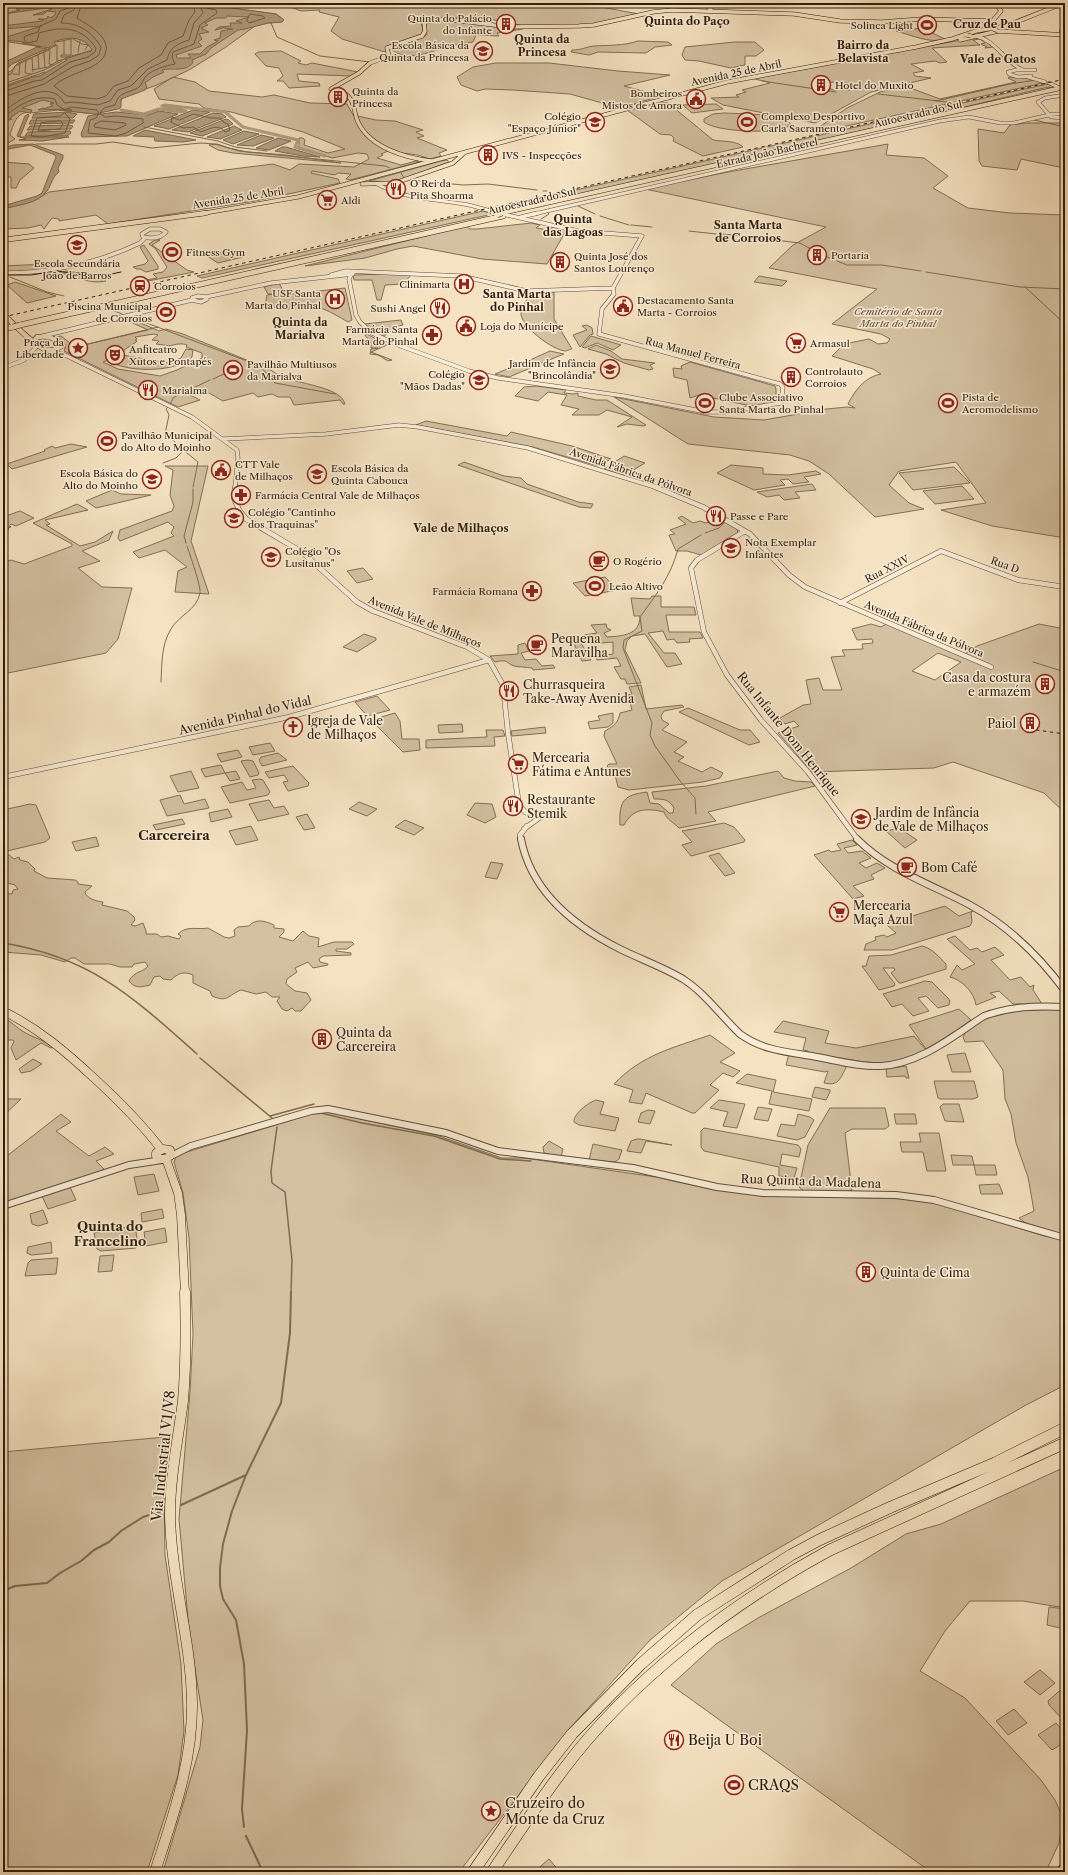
<svg xmlns="http://www.w3.org/2000/svg" width="1068" height="1875" font-family="'Libre Caslon Text',serif">
<style>
.green{fill:#d4c1a2;stroke:#826f56;fill-rule:evenodd}
.water{fill:#b29f82;stroke:#7e6b52;fill-rule:evenodd}
.lines{fill:none;stroke-linecap:round;stroke-linejoin:round}
.shore{stroke:#715e46;stroke-width:1}
.stream-far2{stroke:#7e6b52;stroke-width:1}
.stream-far1{stroke:#7e6b52;stroke-width:1.5}
.stream{stroke:#7e6b52;stroke-width:2}
.canal{stroke:#b29f82;stroke-width:3}
.minor-far4-casing{stroke:#614e37;stroke-width:4}
.minor-far3-casing{stroke:#614e37;stroke-width:4.5}
.minor-far2-casing{stroke:#614e37;stroke-width:5.5}
.minor-far1-casing{stroke:#614e37;stroke-width:8}
.minor-casing{stroke:#614e37;stroke-width:9}
.major-far3-casing{stroke:#301d09;stroke-width:4.5}
.major-far2-casing{stroke:#301d09;stroke-width:5.5}
.major-far1-casing{stroke:#301d09;stroke-width:9}
.major-casing{stroke:#301d09;stroke-width:11}
.highway-far2-casing{stroke:#301d09;stroke-width:5}
.highway-far1-casing{stroke:#301d09;stroke-width:6}
.highway-casing{stroke:#301d09;stroke-width:12}
.minor-far4{stroke:#f8ecd7;stroke-width:3}
.minor-far3{stroke:#f8ecd7;stroke-width:3.5}
.minor-far2{stroke:#f8ecd7;stroke-width:4.5}
.minor-far1{stroke:#f8ecd7;stroke-width:6}
.minor{stroke:#f8ecd7;stroke-width:8}
.major-far3{stroke:#f5e2c1;stroke-width:3.5}
.major-far2{stroke:#f5e2c1;stroke-width:4.5}
.major-far1{stroke:#f5e2c1;stroke-width:8}
.major{stroke:#f5e2c1;stroke-width:10}
.highway-far2{stroke:#f5e2c1;stroke-width:4}
.highway-far1{stroke:#f5e2c1;stroke-width:5}
.highway{stroke:#f5e2c1;stroke-width:11}
.tram{stroke:#301d09;stroke-width:1}
.rail{stroke:#301d09;stroke-width:1;stroke-dasharray:3.5 3.5;stroke-linecap:butt}
.major-bridge-casing{stroke:#301d09;stroke-width:4.5;stroke-linecap:butt}
.highway-bridge-far1-casing{stroke:#301d09;stroke-width:5;stroke-linecap:butt}
.highway-bridge-casing{stroke:#301d09;stroke-width:6;stroke-linecap:butt}
.major-bridge{stroke:#f5e2c1;stroke-width:3.5}
.highway-bridge-far1{stroke:#f5e2c1;stroke-width:4}
.highway-bridge{stroke:#f5e2c1;stroke-width:5}
.labels{text-anchor:middle;dominant-baseline:central;stroke-width:3;stroke-linejoin:round;paint-order:stroke}
.far-poi-label{font-size:10px;fill:#301d09;stroke:#f8ecd7;text-anchor:start}
.far-street-label{font-size:10px;fill:#301d09;stroke:#f8ecd7}
.far-park-label{font-size:10px;font-style:italic;fill:#614e37;stroke:#f8ecd7}
.far-neighbourhood-label{font-size:11px;font-weight:bold;fill:#301d09;stroke:#f8ecd7}
.poi-label{font-size:12px;fill:#301d09;stroke:#f8ecd7;text-anchor:start}
.street-label{font-size:12px;fill:#301d09;stroke:#f8ecd7}
.neighbourhood-label{font-size:13px;font-weight:bold;fill:#301d09;stroke:#f8ecd7}
.near-street-label{font-size:14px;fill:#301d09;stroke:#f8ecd7}
.near-poi-label{font-size:14px;fill:#301d09;stroke:#f8ecd7;text-anchor:start}
</style>
<rect width="100%" height="100%" fill="#f5e2c1"/>
<filter id="stains"><feTurbulence type="fractalNoise" baseFrequency=".005" numOctaves="4"/><feColorMatrix values="0 0 0 0 .2 0 0 0 0 .09 0 0 0 0 .02 0 0 0 .5 -.17"/></filter>
<radialGradient id="worn" r=".72"><stop offset=".6" stop-color="#630" stop-opacity="0"/><stop offset="1" stop-color="#630" stop-opacity=".3"/></radialGradient>
<!-- green -->
<path class="green" d="M 3,3 L 117,3 L 38,28 L 42,47 L 3,41 Z
M 195,3 L 276,14 L 284,20 L 282,22 L 268,23 L 255,26 L 226,47 L 189,70 L 157,85 L 123,97 L 120,103 L 120,108 L 105,111 Z
M 248,3 L 579,3 L 639,14 L 591,25 L 525,26 L 489,19 L 460,16 L 453,19 L 420,19 L 423,30 L 422,34 L 387,46 L 385,52 L 342,39 L 331,31 L 339,17 L 319,12 L 320,10 L 301,11 L 285,5 L 269,4 L 261,6 Z
M 436,20 L 521,28 L 523,29 L 497,33 L 499,36 L 476,35 L 473,42 C 466,43 458,44 451,46 C 432,50 409,64 391,49 L 394,46 L 425,36 L 427,34 L 426,23 Z
M 47,27 L 124,38 L 3,97 L 3,74 L 11,71 L 18,63 L 49,50 L 49,48 L 45,47 L 39,39 Z
M 922,28 L 945,39 C 930,44 911,35 896,31 Z
M 978,37 L 982,38 L 993,47 L 985,48 L 987,47 L 981,44 L 985,43 L 980,39 L 973,40 L 980,45 L 932,48 L 947,62 L 940,63 L 935,61 L 911,64 L 924,71 L 913,73 L 915,76 L 931,78 L 871,92 L 815,123 L 723,105 L 711,98 L 739,97 L 736,95 L 746,92 L 742,90 L 770,83 C 764,80 759,81 752,78 ZM 840,81 L 851,84 L 850,90 L 833,90 L 822,84 Z
M 638,41 L 668,42 L 672,45 L 655,47 L 646,53 L 598,52 L 589,55 L 571,52 L 572,50 C 582,50 585,47 594,46 C 609,45 623,46 638,41 Z
M 735,42 L 755,42 L 764,50 L 756,56 L 745,56 L 745,65 L 731,68 L 699,61 L 685,60 L 682,55 L 685,47 Z
M 281,51 L 301,61 L 298,63 L 306,65 L 312,63 L 358,72 L 350,76 L 297,74 L 299,81 L 319,83 L 320,86 L 289,88 L 283,81 L 277,81 L 283,76 L 279,68 L 266,66 L 255,54 L 258,52 Z
M 496,63 L 549,63 L 618,71 L 670,75 L 624,86 L 661,96 L 620,108 L 570,94 L 513,90 L 485,89 L 477,91 L 461,85 L 457,77 L 473,67 Z
M 173,77 L 195,82 L 209,91 L 262,97 L 274,95 L 310,103 L 347,104 L 353,115 L 376,120 L 395,121 L 423,130 L 416,132 L 424,136 L 417,138 L 447,150 L 439,153 L 441,156 L 430,159 L 418,155 L 388,151 L 381,154 L 383,155 L 377,158 L 401,165 L 416,161 L 419,162 L 350,180 L 346,179 L 351,174 L 338,173 L 335,175 L 312,171 L 311,173 L 338,179 L 340,183 L 255,201 L 108,224 L 96,215 L 59,221 L 59,219 L 52,218 L 44,229 L 41,225 L 28,228 L 3,229 L 3,209 L 35,200 L 49,192 L 273,164 L 290,170 L 299,164 L 354,167 L 369,159 L 367,154 L 358,153 L 332,158 L 299,147 L 299,138 L 303,138 L 305,140 L 304,145 L 328,153 L 345,149 L 303,132 L 231,112 L 204,108 L 199,104 L 159,99 L 154,89 Z
M 1010,77 L 1027,78 L 1043,83 L 819,132 L 815,130 L 847,108 L 880,92 L 905,86 L 940,99 L 1016,82 L 1008,78 Z
M 1047,84 L 1055,87 L 1044,88 L 927,116 L 499,212 L 487,210 Z
M 30,94 L 101,112 L 95,114 L 59,110 L 30,113 L 32,111 L 17,109 Z
M 656,102 L 668,103 L 713,140 C 723,142 736,140 743,147 L 703,156 L 673,141 L 674,138 L 671,135 L 660,134 L 627,110 Z
M 716,104 L 723,109 L 692,113 L 683,105 Z
M 3,107 L 27,112 C 16,114 13,125 10,135 L 15,139 L 3,146 Z
M 724,113 C 739,114 780,113 790,123 L 790,125 C 778,135 716,132 704,122 L 704,119 L 713,114 Z
M 1026,123 L 1065,123 L 1065,165 L 1059,167 L 1021,159 L 1017,170 L 982,166 L 979,161 L 978,129 L 1004,133 L 1010,125 Z
M 217,144 L 229,148 L 247,152 L 286,155 L 341,163 L 233,153 L 218,150 L 209,145 Z
M 888,144 L 886,155 L 924,158 L 948,176 L 933,188 L 968,208 L 1010,213 L 1065,215 L 1065,538 L 992,526 L 941,510 L 986,503 L 956,462 L 899,471 L 889,485 L 909,503 L 924,509 L 875,517 L 829,474 L 809,461 L 790,455 L 688,444 L 614,397 L 714,417 L 764,420 L 804,413 L 807,411 L 847,407 L 855,408 L 848,404 C 855,390 865,377 881,374 L 873,369 L 832,356 L 844,344 L 869,339 L 878,344 L 887,343 L 890,339 L 881,334 L 832,324 L 877,289 L 769,268 L 793,245 L 826,227 L 645,189 L 728,172 Z
M 447,160 L 449,162 L 394,182 L 369,181 L 441,161 Z
M 3,162 L 29,164 L 34,168 L 20,180 L 16,188 L 11,188 L 11,177 L 5,177 L 3,187 Z
M 483,211 L 493,214 L 202,278 L 197,276 Z
M 531,223 L 540,225 L 536,228 L 549,230 L 553,227 L 567,229 L 547,264 L 482,259 L 413,246 L 397,249 L 365,258 L 305,266 L 466,226 L 470,229 L 477,229 Z
M 155,240 L 160,240 L 152,245 L 187,270 L 194,272 L 148,281 L 146,280 L 157,278 L 153,274 L 163,272 L 167,267 L 155,248 L 149,244 Z
M 144,245 L 158,266 L 158,269 L 146,272 L 140,269 L 137,269 L 133,267 L 145,264 L 148,261 L 140,247 Z
M 232,250 L 243,257 L 218,263 L 207,256 Z
M 48,264 L 48,266 L 44,270 L 5,272 L 3,266 Z
M 66,271 L 87,274 L 101,274 L 104,276 L 101,277 L 106,281 C 87,285 77,275 59,273 Z
M 382,274 L 411,275 L 403,284 L 385,285 L 381,300 L 377,300 L 372,280 L 354,280 L 353,276 L 355,275 Z
M 759,276 L 787,281 L 782,286 L 754,282 Z
M 15,282 L 56,296 L 27,303 L 7,285 Z
M 279,283 L 285,294 L 283,294 L 284,295 L 345,288 L 352,320 L 348,322 C 332,313 316,302 298,307 L 298,309 L 285,309 L 265,306 L 267,295 L 276,294 L 268,294 L 264,287 Z
M 552,292 L 554,292 L 554,319 L 572,349 C 571,349 566,351 566,351 C 553,351 519,325 521,312 C 522,306 528,298 531,293 Z
M 127,317 L 159,331 L 166,329 L 183,334 L 271,370 C 288,385 340,384 345,404 L 343,404 L 340,400 L 294,405 L 290,397 L 278,397 L 272,394 L 258,397 L 253,393 L 223,401 L 209,393 L 200,395 L 195,393 L 190,395 L 200,400 L 178,407 L 64,351 L 66,345 L 57,337 L 61,336 L 75,347 L 148,330 L 124,319 ZM 154,334 L 158,335 L 152,340 L 159,341 L 156,344 L 171,346 C 174,344 183,343 187,345 L 186,347 L 202,353 L 202,358 L 177,370 L 160,376 L 118,369 L 103,362 L 108,360 C 124,373 177,373 192,357 L 193,350 L 186,349 L 181,358 L 168,363 L 122,355 L 124,350 L 136,342 L 137,341 L 135,340 L 137,339 L 135,337 Z
M 401,320 L 403,325 L 393,327 L 395,331 L 385,333 L 386,335 C 377,337 371,330 365,324 Z
M 587,325 L 592,328 L 593,334 L 590,335 L 580,347 L 573,335 L 587,330 L 582,326 Z
M 367,334 L 387,345 L 371,352 L 392,360 L 388,361 L 378,355 L 370,354 L 371,349 L 378,348 L 371,348 L 371,343 L 365,335 Z
M 591,336 L 621,345 L 613,350 L 597,343 L 585,348 L 582,347 Z
M 596,345 L 611,351 L 622,359 L 655,363 L 650,365 L 653,369 L 649,370 L 624,363 L 606,354 L 588,349 Z
M 550,351 L 564,354 L 539,364 L 528,361 Z
M 690,362 L 775,386 L 776,389 L 776,402 L 751,406 L 699,395 L 690,398 L 687,380 L 674,377 L 673,368 L 682,369 L 681,366 Z
M 522,363 L 533,367 L 509,377 L 495,374 Z
M 536,386 L 566,390 L 564,393 L 574,394 L 578,393 L 578,396 L 596,400 L 607,400 L 646,425 L 643,426 L 627,424 L 617,427 L 632,417 L 607,410 L 599,415 L 572,415 L 579,409 L 561,405 L 567,395 L 548,392 L 538,401 L 515,396 L 524,387 Z
M 426,421 L 507,436 L 511,432 L 572,446 L 611,459 L 598,466 L 533,447 L 416,425 Z
M 71,444 L 87,447 L 12,469 L 7,464 L 45,451 L 44,450 L 52,446 L 55,448 Z
M 624,456 L 645,463 L 625,475 L 604,469 Z
M 464,462 L 504,476 L 521,478 L 527,484 L 578,502 L 593,504 L 591,508 L 579,507 L 458,465 Z
M 731,465 L 763,468 L 763,474 L 788,475 L 816,471 L 821,474 L 804,477 L 809,482 L 793,484 L 788,479 L 780,480 L 785,485 L 754,490 L 717,473 Z
M 165,466 L 208,466 L 191,541 L 209,594 L 175,592 L 178,571 L 187,567 L 165,550 L 139,558 L 133,552 L 174,536 L 171,533 L 174,527 L 168,522 L 120,541 L 118,538 L 120,530 L 172,511 L 174,506 L 170,495 L 173,470 Z
M 954,467 L 970,483 L 913,490 L 899,473 Z
M 812,484 L 816,490 L 795,492 L 800,498 L 784,500 L 779,495 L 767,497 L 757,492 Z
M 962,486 L 974,499 L 935,504 L 923,491 Z
M 112,490 L 121,494 L 151,495 L 96,508 L 86,501 Z
M 77,504 L 88,510 L 45,520 L 50,524 L 46,525 L 80,546 L 95,542 L 113,531 L 109,540 L 82,551 L 100,561 L 78,568 L 102,587 L 132,588 L 118,639 L 106,653 L 3,674 L 3,563 L 11,560 L 24,564 L 72,546 L 72,544 L 33,523 Z
M 20,511 L 34,518 L 16,526 L 11,524 L 9,526 L 11,527 L 8,528 L 9,529 L 3,531 L 3,517 Z
M 682,516 L 693,523 L 700,521 L 706,523 L 720,518 L 738,530 L 737,533 L 701,555 L 687,551 L 676,551 L 669,535 L 675,534 L 670,530 L 686,524 L 678,518 Z
M 363,568 L 373,579 L 357,583 L 347,571 Z
M 605,577 L 617,590 L 585,596 L 573,583 Z
M 652,596 L 661,596 L 661,607 L 694,607 L 696,615 L 666,615 L 669,632 L 700,632 L 703,638 L 689,639 L 690,642 L 677,643 L 674,639 L 667,640 L 663,631 L 648,633 L 664,653 L 675,653 L 682,664 L 667,667 L 645,634 L 632,636 L 627,641 L 625,650 L 641,683 L 627,684 L 625,679 L 621,679 L 614,667 L 621,666 L 617,658 L 597,660 L 596,657 L 613,654 L 613,642 L 590,644 L 584,635 L 597,633 L 591,625 L 606,624 L 607,628 L 611,630 L 604,633 L 607,637 C 623,636 640,635 640,616 L 634,616 L 631,598 L 650,599 Z
M 871,624 L 881,627 L 886,624 L 962,656 L 977,646 L 1039,624 L 1065,629 L 1065,813 L 1044,793 L 953,762 L 934,768 L 812,772 L 778,733 L 799,726 L 794,721 L 785,724 L 780,718 L 803,705 L 811,704 L 806,680 L 819,678 L 823,690 L 842,690 L 831,657 L 845,656 L 842,650 L 863,649 L 862,644 L 873,643 L 872,639 L 857,640 L 852,629 ZM 938,653 L 961,662 L 935,680 L 912,671 Z
M 364,634 L 376,638 L 376,640 L 357,652 L 343,647 Z
M 574,638 L 578,638 L 591,660 L 582,661 L 575,646 Z
M 525,643 L 529,651 L 521,653 L 525,660 L 536,659 L 542,666 L 553,665 L 555,668 L 533,670 L 532,668 C 526,667 519,667 514,666 C 504,662 509,659 495,662 L 490,656 L 518,654 L 518,645 Z
M 641,685 L 646,709 L 682,705 L 684,707 L 664,711 L 661,716 L 662,720 L 669,724 L 662,730 L 687,742 L 674,752 L 684,757 L 678,761 L 702,772 L 711,767 L 723,773 L 720,778 L 703,782 L 629,790 L 618,787 L 615,775 L 607,766 L 609,764 L 617,764 L 604,736 L 605,731 C 614,726 618,723 620,713 L 632,710 L 628,695 L 632,694 L 629,687 Z
M 377,696 L 390,710 L 367,716 L 355,702 Z
M 688,708 L 740,730 L 750,730 L 760,742 L 749,745 L 679,712 Z
M 395,713 L 400,721 L 402,739 L 419,739 L 420,750 L 403,752 L 371,720 Z
M 613,713 L 613,723 L 608,727 L 590,729 L 588,722 L 600,720 L 598,716 Z
M 462,724 L 463,732 L 439,733 L 438,725 Z
M 545,727 L 546,733 L 512,736 L 511,731 Z
M 486,730 L 503,730 L 505,736 L 494,737 L 495,746 L 426,748 L 426,740 L 487,737 Z
M 270,743 L 275,751 L 253,755 L 249,747 Z
M 238,750 L 242,757 L 221,762 L 217,754 Z
M 278,753 L 287,760 L 262,766 L 259,760 L 261,757 Z
M 248,760 L 253,761 L 259,773 L 258,775 L 250,777 L 241,761 Z
M 221,765 L 225,773 L 236,771 L 240,779 L 230,781 L 225,773 L 205,777 L 201,769 Z
M 293,766 L 309,783 L 308,786 L 288,791 L 283,782 L 288,781 L 284,775 L 269,778 L 265,772 Z
M 191,771 L 199,788 L 178,792 L 170,776 Z
M 778,771 L 784,778 L 795,781 L 811,782 L 815,786 L 708,812 L 716,821 L 679,828 C 673,822 667,820 664,812 C 647,808 633,808 624,825 L 620,825 C 619,800 624,795 647,792 L 650,803 L 659,804 L 669,813 L 673,813 L 674,808 C 669,799 663,799 654,799 L 652,792 L 706,786 Z
M 260,779 L 263,780 L 270,792 L 268,795 L 230,803 L 221,787 L 242,782 L 247,790 L 256,788 L 252,780 Z
M 180,795 L 184,804 L 205,799 L 209,808 L 167,816 L 160,800 Z
M 269,800 L 274,808 L 284,806 L 289,814 L 258,821 L 249,804 Z
M 359,802 L 377,809 L 367,816 L 349,809 Z
M 475,803 L 492,804 L 496,817 L 485,823 L 467,815 Z
M 30,804 L 36,805 L 50,838 L 45,842 L 3,852 L 3,810 Z
M 228,809 L 232,817 L 211,822 L 209,813 Z
M 307,814 L 315,828 L 304,830 L 296,817 Z
M 182,819 L 185,824 L 156,830 L 153,825 Z
M 405,820 L 424,828 L 414,835 L 395,827 Z
M 724,823 L 734,827 L 745,840 L 744,842 L 691,856 L 682,845 L 692,842 L 682,831 Z
M 251,826 L 258,840 L 236,845 L 229,831 Z
M 899,828 L 917,840 L 905,848 L 886,831 Z
M 96,837 L 99,846 L 76,851 L 72,842 Z
M 852,840 L 857,845 L 844,848 L 848,853 L 862,851 L 871,858 L 859,863 L 866,868 L 877,863 L 885,868 L 871,875 L 874,879 L 853,886 L 864,896 L 853,899 L 814,855 L 829,850 L 831,852 L 841,850 L 837,844 Z
M 719,853 L 735,873 L 725,876 L 709,856 Z
M 9,855 L 14,859 L 19,857 L 20,860 L 28,862 L 35,869 L 34,871 L 47,878 L 75,880 L 78,882 L 78,884 L 92,886 L 85,892 C 87,899 96,901 103,902 L 102,905 L 127,911 L 134,917 L 135,920 L 131,925 L 135,926 L 143,923 L 146,931 L 146,934 L 157,934 L 161,937 L 168,936 L 179,939 L 181,936 L 178,934 C 187,925 197,930 208,928 L 224,937 L 229,938 L 235,936 L 234,930 L 238,927 L 249,926 C 256,918 265,921 274,925 L 274,928 L 284,929 L 284,932 L 279,937 L 293,941 L 303,931 L 309,936 L 319,938 L 318,947 L 334,942 L 352,942 L 354,944 L 347,949 L 336,949 L 336,951 L 351,953 L 351,955 L 323,956 L 319,959 L 320,962 L 328,964 L 328,965 L 313,968 L 308,962 L 295,968 L 297,972 L 287,979 L 286,984 L 295,991 L 307,993 L 311,1000 L 301,1011 L 295,1011 L 292,1008 L 287,1011 L 282,1009 L 277,1001 L 280,997 L 272,997 L 266,992 L 256,994 L 241,990 C 228,995 228,1003 212,996 L 210,991 L 193,983 L 193,975 C 184,971 178,973 171,980 L 163,979 L 160,976 L 154,977 L 150,985 C 142,987 135,989 129,981 C 135,970 143,973 148,966 L 145,962 L 134,964 L 132,967 L 120,967 L 110,964 L 84,964 L 75,958 L 71,958 L 65,962 L 41,955 L 3,952 L 3,893 L 12,894 L 13,890 L 18,889 L 15,885 L 3,882 L 3,857 Z
M 491,862 L 503,864 L 497,879 L 485,877 Z
M 945,906 L 959,916 L 973,911 L 971,913 L 972,922 L 970,926 L 892,950 L 864,950 L 866,944 L 876,940 L 875,937 L 884,935 L 887,937 L 896,933 L 886,924 Z
M 955,936 L 970,950 L 977,948 L 982,952 L 995,947 L 1004,955 L 991,960 L 1010,980 L 1021,977 L 1030,987 L 1034,985 L 1033,990 L 1042,1004 L 1013,1004 L 999,991 L 990,993 L 996,997 L 976,1005 C 974,992 962,980 950,977 L 957,965 L 962,970 L 975,964 L 947,939 Z
M 922,946 C 932,948 939,957 946,964 L 946,969 L 901,983 L 899,983 L 891,973 L 895,970 L 894,968 L 883,968 L 895,984 L 894,986 L 879,990 L 862,966 L 866,966 L 869,956 L 891,955 Z
M 925,981 L 932,982 L 948,998 L 950,1001 L 949,1005 L 938,1008 L 926,996 L 918,998 L 929,1011 L 913,1016 L 902,1004 L 892,1007 L 883,994 Z
M 959,1009 L 971,1020 L 953,1035 L 926,1049 L 909,1025 Z
M 1065,1009 L 1065,1235 L 1027,1224 L 1019,1218 L 1034,1211 L 1028,1177 L 1016,1143 L 1011,1114 L 1005,1099 L 1003,1070 L 983,1041 L 965,1042 L 963,1037 L 965,1033 L 980,1021 L 1003,1011 Z
M 3,1018 C 11,1021 17,1028 24,1032 C 34,1038 44,1040 53,1047 L 51,1048 L 41,1043 L 16,1060 L 11,1048 L 14,1041 L 13,1040 L 7,1040 L 3,1050 Z
M 783,1021 L 829,1031 L 825,1043 L 856,1048 L 914,1036 L 926,1050 L 903,1060 L 877,1064 L 809,1053 L 808,1051 L 803,1050 L 806,1038 L 774,1032 Z
M 710,1035 L 735,1053 L 720,1062 L 740,1071 L 733,1077 L 723,1073 L 710,1085 L 719,1090 L 695,1113 L 692,1113 L 646,1093 L 642,1104 L 629,1102 L 633,1090 L 614,1084 C 643,1054 673,1048 710,1035 Z
M 965,1053 L 971,1072 L 952,1072 L 947,1055 Z
M 789,1054 L 844,1065 L 846,1068 C 839,1080 839,1086 824,1083 L 828,1071 L 825,1072 L 786,1065 Z
M 33,1059 L 42,1064 L 31,1071 L 21,1073 L 19,1069 Z
M 906,1066 L 909,1078 L 906,1078 L 905,1076 L 887,1077 L 886,1069 Z
M 747,1074 L 776,1080 L 773,1092 L 812,1099 L 809,1111 L 769,1104 L 772,1091 L 736,1083 Z
M 934,1081 L 974,1081 L 978,1097 L 973,1099 L 940,1099 L 938,1098 Z
M 815,1087 L 830,1090 L 830,1092 L 826,1100 L 812,1097 Z
M 3,1099 L 21,1099 L 3,1116 Z
M 596,1100 L 604,1102 L 600,1114 L 619,1118 L 615,1131 L 579,1125 L 574,1122 C 573,1114 589,1102 596,1100 Z
M 719,1100 L 745,1104 L 737,1128 L 723,1126 L 728,1112 L 710,1108 Z
M 943,1104 L 959,1104 L 964,1122 L 945,1121 L 940,1107 Z
M 758,1107 L 772,1109 L 768,1121 L 754,1119 Z
M 830,1108 L 885,1108 L 889,1126 L 885,1129 L 852,1129 L 845,1133 L 852,1190 L 847,1192 L 805,1192 L 799,1187 L 808,1145 Z
M 648,1110 L 655,1111 L 650,1124 L 638,1122 L 641,1113 Z
M 322,1111 L 436,1135 L 502,1158 L 524,1158 L 656,1177 L 710,1189 L 771,1196 L 912,1199 L 952,1207 L 1044,1236 L 1065,1240 L 1065,1385 L 1026,1405 L 722,1581 L 650,1640 L 573,1725 L 459,1872 L 163,1872 L 200,1747 L 203,1720 L 189,1630 L 179,1519 L 190,1392 L 193,1334 L 189,1238 L 183,1193 L 174,1162 L 176,1157 L 180,1154 Z
M 61,1114 L 71,1122 L 56,1131 L 89,1156 L 105,1147 L 114,1154 L 96,1161 L 106,1171 L 3,1204 L 3,1159 Z
M 798,1114 L 810,1117 L 814,1120 L 805,1137 L 797,1140 L 777,1136 L 781,1124 L 795,1126 Z
M 894,1114 L 915,1114 L 917,1124 L 896,1124 Z
M 704,1128 L 798,1145 L 801,1149 L 799,1157 L 782,1154 L 780,1165 L 797,1168 L 794,1178 L 779,1176 L 779,1167 L 704,1151 L 701,1147 L 701,1131 Z
M 919,1133 L 939,1133 L 946,1171 L 927,1171 L 923,1152 L 902,1152 L 900,1142 L 921,1142 Z
M 637,1139 L 640,1139 L 672,1145 L 646,1141 L 641,1153 L 627,1151 L 631,1141 Z
M 549,1141 L 563,1149 L 561,1157 L 544,1153 L 543,1147 Z
M 593,1144 L 622,1150 L 619,1159 L 615,1162 L 589,1160 Z
M 951,1155 L 972,1156 L 974,1165 L 995,1165 L 997,1175 L 976,1175 L 974,1165 L 953,1165 Z
M 154,1174 L 159,1191 L 138,1195 L 134,1177 Z
M 999,1184 L 1003,1194 L 981,1194 L 979,1185 Z
M 70,1187 L 76,1200 L 48,1209 L 42,1196 Z
M 162,1209 L 164,1218 L 142,1222 L 141,1213 Z
M 43,1210 L 48,1223 L 38,1226 L 32,1224 L 30,1214 Z
M 135,1226 L 138,1244 L 136,1248 L 101,1251 L 97,1249 L 94,1233 Z
M 165,1228 L 167,1242 L 146,1246 L 144,1232 Z
M 51,1242 L 52,1253 L 31,1255 L 27,1253 L 28,1247 Z
M 114,1255 L 112,1271 L 98,1272 L 100,1256 Z
M 58,1258 L 56,1274 L 25,1276 L 28,1263 L 31,1260 Z
M 165,1437 L 167,1438 L 162,1488 L 164,1490 L 165,1555 L 181,1664 L 184,1731 L 178,1775 L 147,1872 L 3,1872 L 3,1452 Z
M 1065,1467 L 1065,1608 L 1023,1601 L 970,1601 L 945,1631 L 920,1671 L 965,1698 L 1041,1780 L 1055,1800 L 1063,1818 L 1059,1843 L 1047,1869 L 1043,1872 L 931,1872 L 671,1685 L 716,1644 L 758,1618 L 851,1568 L 906,1534 L 941,1524 Z
M 1049,1607 L 1065,1609 L 1065,1629 L 1047,1625 Z
M 1040,1670 L 1055,1683 L 1040,1695 L 1024,1682 Z
M 1065,1686 L 1065,1722 L 1049,1705 L 1048,1701 Z
M 1014,1709 L 1027,1723 L 1008,1735 L 996,1721 Z
M 1056,1723 L 1065,1733 L 1065,1742 L 1052,1750 L 1038,1735 Z
M 549,1859 L 560,1872 L 534,1872 Z"/>
<!-- water -->
<path class="water" d="M 71,3 L 195,3 L 276,14 L 284,20 L 282,22 L 268,23 L 245,29 L 238,30 L 211,48 L 206,54 L 192,60 L 193,62 C 187,73 171,67 162,70 L 164,72 L 153,77 L 145,83 L 147,87 L 145,90 L 121,99 L 121,107 L 118,109 L 95,114 L 59,110 L 72,110 L 70,109 L 38,110 L 43,108 L 47,109 L 46,108 L 53,106 L 50,104 L 54,103 L 43,100 L 22,108 L 32,110 L 30,113 L 20,111 L 10,118 L 12,119 L 3,122 L 3,88 L 33,77 L 40,76 L 67,60 L 65,59 L 92,50 C 84,36 68,36 54,42 L 56,45 L 55,46 L 51,46 L 49,48 L 22,43 L 25,42 L 3,40 L 3,38 L 42,26 L 3,29 L 3,26 L 42,21 L 44,20 L 38,19 L 47,19 L 48,16 L 50,18 L 54,16 L 56,12 L 47,11 L 44,14 L 33,15 L 52,9 L 47,8 L 3,14 L 20,10 L 16,9 L 19,6 L 3,7 L 21,5 L 21,9 L 23,9 L 65,6 ZM 227,16 L 249,17 L 236,21 L 242,23 L 230,23 L 231,26 L 219,27 L 215,30 L 223,28 L 233,29 L 221,31 L 220,38 L 214,40 L 218,41 L 207,47 L 200,54 L 188,54 L 191,58 L 177,58 L 176,55 L 202,46 L 198,42 L 202,39 L 199,34 L 209,32 L 201,28 L 208,25 L 205,23 L 216,18 L 226,18 Z
M 37,47 L 47,49 L 12,64 L 3,72 L 3,63 Z
M 193,110 L 210,112 L 169,129 L 154,126 Z
M 159,111 L 178,114 L 127,136 L 82,137 L 81,134 L 88,116 L 116,112 L 148,115 Z
M 67,112 L 77,114 L 73,118 L 32,118 L 34,114 Z
M 213,113 L 222,114 L 226,117 L 188,132 L 172,130 Z
M 28,114 L 29,115 L 20,136 L 21,137 L 69,137 L 42,141 L 19,140 L 26,139 L 17,136 L 25,116 Z
M 226,119 L 229,120 L 233,124 L 202,136 L 190,133 Z
M 31,120 L 75,120 L 73,123 L 29,124 Z
M 69,125 L 73,126 L 71,129 L 27,130 L 30,126 Z
M 234,126 L 242,130 L 220,139 L 207,137 Z
M 145,130 L 196,140 L 183,142 L 155,141 L 154,137 L 133,136 Z
M 64,131 L 70,131 L 71,133 L 67,136 L 25,136 L 28,132 Z
M 244,131 L 259,134 L 233,144 L 223,140 Z
M 261,135 L 274,138 L 253,146 L 237,145 Z
M 278,138 L 291,141 L 269,150 L 256,148 Z
M 33,144 L 63,155 L 63,158 L 58,168 L 59,172 C 52,177 52,184 47,191 C 38,204 17,205 3,209 L 3,206 L 37,196 L 42,193 L 56,157 L 55,155 L 30,145 L 3,150 L 3,148 L 13,145 Z
M 282,147 L 286,147 L 320,157 L 303,156 L 275,151 Z"/>
<g class="lines">
<!-- shore -->
<path class="shore" d="M 82,3 L 77,18 C 88,25 109,36 106,51 C 103,70 67,72 54,86 L 67,96 L 97,99 L 106,96 L 114,86 L 128,81 L 139,68 L 161,55 L 168,43 L 183,36 L 189,20 L 195,12 L 193,3
M 250,14 L 263,16 L 265,18 L 249,23 L 247,21 Z
M 3,92 L 34,81 L 42,80 L 70,62 L 88,57 L 95,52 L 96,48 C 81,26 62,26 39,33 L 37,41 L 27,43 L 24,39 L 25,36 L 38,32 L 40,26 L 56,19 L 60,11 L 69,8 L 71,3
M 3,97 L 44,84 L 72,67 L 90,61 L 99,55 L 101,47 C 92,32 79,23 61,23 L 64,15 L 74,10 L 76,3
M 3,112 C 16,102 39,85 56,94 C 60,96 62,100 65,103 L 73,102 L 98,105 L 110,101 L 118,90 L 131,86 L 148,69 L 167,60 C 170,47 177,44 189,40 L 194,23 L 203,13 L 199,3
M 65,113 L 70,119 L 65,133 L 42,137 L 31,136 L 37,118 L 60,116 Z
M 194,114 L 210,118 L 220,118 L 223,122 L 228,124 L 230,130 L 225,132 C 218,123 210,129 201,132 L 193,127 L 183,128 L 171,122 L 172,117 L 179,120 Z
M 3,117 C 7,115 10,112 13,110 C 26,101 39,95 55,99 L 57,105 L 65,110 L 71,107 L 97,110 L 99,113 L 96,118 L 90,120 L 88,133 L 116,136 L 126,133 L 143,123 L 143,119 L 116,116 L 105,117 L 100,113 L 104,108 L 115,105 C 119,91 128,94 139,87 C 142,85 143,79 146,76 C 154,69 165,66 175,64 L 172,57 L 173,52 L 194,44 L 200,25 L 217,13 L 216,10 L 206,8 L 205,3
M 61,121 L 63,124 L 60,129 L 38,131 L 41,123 Z
M 102,121 L 125,123 L 126,125 L 115,130 L 94,127 L 95,124 Z"/>
<!-- stream-far2 -->
<path class="stream-far2" d="M 271,23 L 277,37 L 320,56 L 370,62
M 73,39 L 82,44 L 89,45
M 64,40 L 64,55 L 61,55 L 61,57 L 67,57 L 65,59
M 56,42 L 71,39
M 50,50 L 49,64 L 53,65
M 85,50 L 88,45
M 78,52 L 80,41
M 44,53 L 45,67
M 38,55 L 39,69
M 64,55 L 71,55 L 71,39
M 67,57 L 91,51
M 32,58 L 33,72
M 26,60 L 25,73 L 31,74
M 32,70 L 48,67 L 58,61
M 13,74 L 19,74
M 19,75 L 20,63
M 3,76 L 11,74 L 15,66 L 57,45 L 57,61 L 65,59
M 762,81 L 836,92
M 3,84 L 44,70 L 62,61
M 9,85 L 7,85 L 45,72
M 878,94 L 947,102
M 936,101 L 1010,84 L 1036,80
M 1034,120 L 1065,127
M 144,127 L 218,141 L 235,147 L 267,151
M 36,144 L 96,144 L 113,142 L 152,148 L 200,143 L 215,144 L 239,151 L 385,166 L 390,168
M 401,173 L 404,178
M 410,180 L 463,185 L 488,184 L 537,190
M 543,191 L 547,191
M 557,196 L 560,197
M 578,206 L 595,214
M 600,216 L 629,225
M 541,219 L 549,214 L 548,213
M 631,225 L 652,227
M 689,231 L 716,234
M 721,234 L 746,236
M 750,237 L 800,243 L 818,253
M 824,255 L 833,260
M 837,261 L 847,265 L 882,265 L 921,271
M 926,272 L 1020,287 L 1065,289
M 10,277 L 47,292 L 64,296
M 1025,287 L 1065,324
M 107,308 L 122,314
M 131,317 L 260,366 L 275,383 L 335,394
M 76,347 L 158,327
M 213,379 L 226,373
M 170,404 L 174,397 L 210,380
M 168,407 L 166,409 L 169,415 L 165,434 L 175,442
M 176,444 L 198,462 L 193,487
M 163,463 L 176,458 L 184,450
M 705,533 L 719,528 L 724,523
M 186,543 L 184,536 L 193,502 L 193,489
M 1033,662 L 1065,672
M 161,682 C 162,664 161,645 171,629 C 179,615 197,610 200,593 C 201,586 190,555 187,546
M 696,814 L 695,798 L 680,781 L 655,746 L 650,735 L 652,723 L 623,648 L 624,640 L 642,631 L 640,617 C 656,595 671,576 678,549 L 701,535"/>
<!-- stream-far1 -->
<path class="stream-far1" d="M 3,943 C 91,957 133,997 197,1054
M 200,1058 L 272,1118
M 321,1113 L 362,1123 L 434,1136 L 500,1159 L 531,1161
M 270,1116 L 314,1104
M 277,1127 L 271,1171 L 272,1183 L 285,1192 L 292,1260 L 291,1293"/>
<!-- stream -->
<path class="stream" d="M 181,1505 L 246,1475
M 3,1591 L 15,1586 L 47,1583 L 60,1573 L 81,1561 L 94,1550 L 109,1542 L 121,1531 L 143,1517 L 162,1511
M 244,1827 L 242,1809 L 247,1730 L 244,1664 L 236,1620 L 223,1599 L 220,1586 L 220,1568 L 223,1544 L 232,1511 L 246,1475 L 281,1403 L 290,1333 L 291,1292
M 246,1836 L 263,1872"/>
<!-- canal -->
<path class="canal" d="M 121,110 L 144,114 L 159,109 L 181,112 L 186,111 L 162,106 L 165,105 L 225,112 L 243,127 L 298,140 L 295,147 L 325,156"/>
<!-- minor-far4 casing -->
<g class="minor-far4-casing">
<path id="minor-far4" d="M 1061,31 L 1065,30
M 976,36 C 997,41 1004,62 1023,70
M 1031,76 L 1018,77 L 1009,74 L 1008,72 L 1016,70 L 1035,70
M 1028,77 L 1045,82
M 1049,83 L 1058,87
M 1065,95 L 1045,98 L 1038,102 L 1051,117 L 1065,118
M 1050,114 L 1065,114
M 377,184 C 404,199 434,199 463,204 C 476,206 489,211 502,214
M 534,214 L 940,121 L 969,117 L 1000,123 L 1014,123 L 1049,115"/>
</g>
<!-- minor-far3 casing -->
<g class="minor-far3-casing">
<path id="minor-far3" d="M 521,217 L 538,213
M 150,229 L 160,229 L 166,232 C 160,239 152,239 143,237 L 142,234 Z
M 3,273 C 51,273 96,264 140,243 L 144,239 L 143,237
M 331,275 L 346,271 L 461,276 L 527,291 L 613,288
M 351,275 L 349,279 L 356,315 L 360,322 L 372,333 L 398,345 L 469,371 L 498,378 L 624,396 L 706,412 L 725,412 L 781,403 L 783,387 L 780,384 L 599,334 L 602,309 L 614,294 L 613,288 L 642,236 L 578,231 L 498,213
M 192,300 L 192,298 L 198,296 L 206,297 L 271,283 L 353,274
M 192,300 L 201,302 L 207,299 L 206,297
M 43,336 L 192,300
M 48,350 L 65,355 L 192,417 L 237,450 L 238,458 L 235,488
M 3,368 L 24,360 L 38,345
M 223,439 L 326,434 L 399,425 L 418,427 L 528,448 L 658,488"/>
</g>
<!-- minor-far2 casing -->
<g class="minor-far2-casing">
<path id="minor-far2" d="M 235,487 L 234,498 L 239,510 L 246,519 L 302,552 L 357,602 L 373,611 L 467,647 L 489,660 L 503,685 L 508,733 L 519,805 L 525,812 L 539,818 L 524,829
M 655,487 L 703,507 L 750,534 L 789,575 L 805,587 L 991,667
M 745,531 L 697,560 L 691,568 L 704,632 L 727,675 L 761,720 L 808,772 L 858,840
M 840,603 L 941,551 L 1018,580 L 1065,587
M 3,777 L 289,717 L 489,660
M 521,840 L 520,835 L 527,826"/>
</g>
<!-- minor-far1 casing -->
<g class="minor-far1-casing">
<path id="minor-far1" d="M 521,839 C 531,891 574,926 620,949 C 640,959 663,967 683,979 C 705,993 721,1016 740,1034 C 762,1050 786,1052 812,1056 C 835,1060 858,1067 881,1066 C 920,1064 953,1036 984,1016 C 1010,1006 1037,1006 1065,1007
M 857,839 C 889,871 931,884 970,905 C 1007,925 1040,957 1065,991
M 171,1156 L 191,1146 L 311,1111 L 328,1109 L 446,1133 L 498,1151 L 633,1168 L 717,1187 L 763,1193 L 896,1195 L 934,1200 L 1065,1238
M 3,1206 L 129,1165 L 162,1160"/>
</g>
<!-- minor casing -->
<g class="minor-casing">
<path id="minor" d="M 1059,1872 L 1065,1866"/>
</g>
<!-- major-far3 casing -->
<g class="major-far3-casing">
<path id="major-far3" d="M 703,3 L 711,9 L 710,11
M 990,24 L 1001,11 L 995,3
M 998,31 L 1065,35
M 960,40 L 998,31
M 432,161 C 406,158 370,148 358,122 C 354,114 355,102 348,96 C 344,92 336,92 331,89 L 359,73 L 370,63 L 389,56 L 387,48 L 422,36 L 425,31 L 424,22 L 445,19 L 510,27 L 579,26 L 594,25 L 653,12 L 671,10 L 794,14 L 840,21 L 882,22 L 921,19 L 992,21
M 362,184 L 395,183 L 453,163 L 463,154
M 199,214 L 298,197 L 727,82 L 916,47 L 952,39 L 976,31 L 1006,26 L 1064,3"/>
</g>
<!-- major-far2 casing -->
<g class="major-far2-casing">
<path id="major-far2" d="M 3,240 L 206,213
M 3,314 C 13,323 35,347 47,350 C 53,351 57,349 62,346 C 55,338 48,335 37,337 L 34,341"/>
</g>
<!-- major-far1 casing -->
<g class="major-far1-casing">
<path id="major-far1" d="M 3,1011 C 38,1028 66,1052 94,1078 C 118,1100 141,1123 161,1149
M 163,1149 L 170,1150 L 171,1155 L 166,1159 L 159,1159 L 156,1156 L 156,1153 Z
M 166,1159 L 178,1193 L 181,1215 L 185,1293"/>
</g>
<!-- major casing -->
<g class="major-casing">
<path id="major" d="M 155,1872 C 173,1816 193,1761 192,1702 C 191,1639 171,1578 170,1515 C 170,1477 178,1439 183,1401 C 186,1365 186,1329 185,1292"/>
</g>
<!-- highway-far2 casing -->
<g class="highway-far2-casing">
<path id="highway-far2" d="M 502,213 L 1065,87"/>
</g>
<!-- highway-far1 casing -->
<g class="highway-far1-casing">
<path id="highway-far1" d="M 20,325 L 503,216
M 3,329 L 13,327"/>
</g>
<!-- highway casing -->
<g class="highway-casing">
<path id="highway" d="M 473,1872 L 539,1776 L 572,1734 L 641,1664 L 697,1615 L 791,1555 L 819,1540 L 891,1507 L 995,1463 L 1065,1428
M 492,1872 C 515,1838 538,1803 563,1770 C 630,1680 732,1603 830,1550 L 1065,1443"/>
</g>
<!-- minor-far4 -->
<use href="#minor-far4" class="minor-far4"/>
<!-- minor-far3 -->
<use href="#minor-far3" class="minor-far3"/>
<!-- minor-far2 -->
<use href="#minor-far2" class="minor-far2"/>
<!-- minor-far1 -->
<use href="#minor-far1" class="minor-far1"/>
<!-- minor -->
<use href="#minor" class="minor"/>
<!-- major-far3 -->
<use href="#major-far3" class="major-far3"/>
<!-- major-far2 -->
<use href="#major-far2" class="major-far2"/>
<!-- major-far1 -->
<use href="#major-far1" class="major-far1"/>
<!-- major -->
<use href="#major" class="major"/>
<!-- highway-far2 -->
<use href="#highway-far2" class="highway-far2"/>
<!-- highway-far1 -->
<use href="#highway-far1" class="highway-far1"/>
<!-- highway -->
<use href="#highway" class="highway"/>
<!-- tram -->
<path class="tram" d="M 3,275 L 31,275 L 57,271 L 97,277 L 121,272"/>
<!-- rail -->
<path class="rail" d="M 3,317 L 1065,79
M 1022,728 L 1065,734"/>
<!-- major-bridge casing -->
<g class="major-bridge-casing">
<path id="major-bridge" d="M 993,29 L 998,31
M 967,35 L 971,36"/>
</g>
<!-- highway-bridge-far1 casing -->
<g class="highway-bridge-far1-casing">
<path id="highway-bridge-far1" d="M 500,214 L 502,213"/>
</g>
<!-- highway-bridge casing -->
<g class="highway-bridge-casing">
<path id="highway-bridge" d="M 497,215 L 502,213
M 13,327 L 20,325"/>
</g>
<!-- major-bridge -->
<use href="#major-bridge" class="major-bridge"/>
<!-- highway-bridge-far1 -->
<use href="#highway-bridge-far1" class="highway-bridge-far1"/>
<!-- highway-bridge -->
<use href="#highway-bridge" class="highway-bridge"/>
</g>
<!-- icons -->
<defs>
<g id="building-ring" transform="scale(1)"><circle r="9.5" fill="#f8ecd7" stroke="#8f2418" stroke-width="1.5"/><path d="M-4-6H4V6H1V3H-1V6H-4ZM-2.5-4.3h1.7v1.8h-1.7ZM.8-4.3h1.7v1.8H.8ZM-2.5-1h1.7V.8h-1.7ZM.8-1h1.7V.8H.8Z" fill="#8f2418"/></g>
<g id="stadium-ring" transform="scale(1)"><circle r="9.5" fill="#f8ecd7" stroke="#8f2418" stroke-width="1.5"/><path d="M0-5a6.5 5 0 1 0 0 10a6.5 5 0 1 0 0-10ZM-3.5-1.8h7v3.6h-7Z" fill="#8f2418"/></g>
<g id="school-ring" transform="scale(1)"><circle r="9.5" fill="#f8ecd7" stroke="#8f2418" stroke-width="1.5"/><path d="M0-5L7-2L0 1L-7-2ZM-4 1L0 2.5L4 1V4Q0 6-4 4Z" fill="#8f2418"/></g>
<g id="civic-ring" transform="scale(1)"><circle r="9.5" fill="#f8ecd7" stroke="#8f2418" stroke-width="1.5"/><path d="M-.6-6.5H3V-4.5H.6V-3L4-1V1h2V6H-6V1h2V-1L-.6-3ZM-1.2 2.5V6h2.4V2.5Z" fill="#8f2418"/></g>
<g id="restaurant-ring" transform="scale(1)"><circle r="9.5" fill="#f8ecd7" stroke="#8f2418" stroke-width="1.5"/><path d="M-5-6h1v4h1v-4h1v4h1v-4h1v5L-1.5 .5V6h-2V.5L-5-1ZM5-6V6H3V1.5H1.5Q1.5-4 5-6Z" fill="#8f2418"/></g>
<g id="supermarket-ring" transform="scale(1)"><circle r="9.5" fill="#f8ecd7" stroke="#8f2418" stroke-width="1.5"/><path d="M-6-5.5h2.5l.6 2H6L4.5 2H-2.5L-4.4-4H-6ZM-1.5 3.2a1.3 1.3 0 1 0 .1 0ZM3 3.2a1.3 1.3 0 1 0 .1 0Z" fill="#8f2418"/></g>
<g id="hospital-ring" transform="scale(1)"><circle r="9.5" fill="#f8ecd7" stroke="#8f2418" stroke-width="1.5"/><path d="M-5-5h3v3.5h4V-5h3V5h-3V1.5h-4V5h-3Z" fill="#8f2418"/></g>
<g id="station-ring" transform="scale(1)"><circle r="9.5" fill="#f8ecd7" stroke="#8f2418" stroke-width="1.5"/><path d="M-3-6H3Q5-6 5-4V2Q5 4 3 4L4.5 6H3L1.5 4h-3L-3 6H-4.5L-3 4Q-5 4-5 2V-4Q-5-6-3-6ZM-3.5-4v3h7v-3ZM-3.5 1v1.5H-2V1ZM2 1v1.5H3.5V1Z" fill="#8f2418"/></g>
<g id="pharmacy-ring" transform="scale(1)"><circle r="9.5" fill="#f8ecd7" stroke="#8f2418" stroke-width="1.5"/><path d="M-2-6h4v4h4v4h-4v4h-4v-4h-4v-4h4Z" fill="#8f2418"/></g>
<g id="sight-ring" transform="scale(1)"><circle r="9.5" fill="#f8ecd7" stroke="#8f2418" stroke-width="1.5"/><path d="M0-6L1.8-2.2L6-1.7L2.9 1.2L3.7 5.4L0 3.3L-3.7 5.4L-2.9 1.2L-6-1.7L-1.8-2.2Z" fill="#8f2418"/></g>
<g id="theatre-ring" transform="scale(1)"><circle r="9.5" fill="#f8ecd7" stroke="#8f2418" stroke-width="1.5"/><path d="M-5-5.5Q0-4 5-5.5V0Q5 5 0 6Q-5 5-5 0ZM-3.3-2.5H-1v1.5H-3.3ZM1-2.5H3.3v1.5H1ZM-2.8 1Q0 5.5 2.8 1Z" fill="#8f2418"/></g>
<g id="cafe-ring" transform="scale(1)"><circle r="9.5" fill="#f8ecd7" stroke="#8f2418" stroke-width="1.5"/><path d="M-5.5-4.5H6V0H3Q3 3.5 0 3.5H-2.5Q-5.5 3.5-5.5 0ZM3-3.2v2h1.7v-2ZM-6 4.5H4V6H-6Z" fill="#8f2418"/></g>
<g id="church-ring" transform="scale(1)"><circle r="9.5" fill="#f8ecd7" stroke="#8f2418" stroke-width="1.5"/><path d="M-1.2-6h2.4v3.5h3.3v2.4h-3.3V6h-2.4V-.1h-3.3v-2.4h3.3Z" fill="#8f2418"/></g>
</defs>
<g fill-rule="evenodd">
<use href="#building-ring" x="506" y="24"/>
<use href="#stadium-ring" x="927" y="25"/>
<use href="#school-ring" x="483" y="51"/>
<use href="#building-ring" x="821" y="85"/>
<use href="#building-ring" x="338" y="97"/>
<use href="#civic-ring" x="696" y="99"/>
<use href="#school-ring" x="595" y="122"/>
<use href="#stadium-ring" x="747" y="122"/>
<use href="#building-ring" x="488" y="155"/>
<use href="#restaurant-ring" x="396" y="189"/>
<use href="#supermarket-ring" x="327" y="200"/>
<use href="#school-ring" x="77" y="245"/>
<use href="#stadium-ring" x="172" y="252"/>
<use href="#building-ring" x="817" y="255"/>
<use href="#building-ring" x="560" y="262"/>
<use href="#hospital-ring" x="464" y="284"/>
<use href="#station-ring" x="140" y="286"/>
<use href="#hospital-ring" x="335" y="299"/>
<use href="#civic-ring" x="623" y="306"/>
<use href="#restaurant-ring" x="440" y="308"/>
<use href="#stadium-ring" x="166" y="312"/>
<use href="#civic-ring" x="466" y="326"/>
<use href="#pharmacy-ring" x="432" y="335"/>
<use href="#supermarket-ring" x="796" y="343"/>
<use href="#sight-ring" x="78" y="348"/>
<use href="#theatre-ring" x="115" y="355"/>
<use href="#school-ring" x="610" y="369"/>
<use href="#stadium-ring" x="233" y="370"/>
<use href="#building-ring" x="791" y="377"/>
<use href="#school-ring" x="479" y="380"/>
<use href="#restaurant-ring" x="148" y="390"/>
<use href="#stadium-ring" x="705" y="403"/>
<use href="#stadium-ring" x="948" y="403"/>
<use href="#stadium-ring" x="107" y="441"/>
<use href="#civic-ring" x="221" y="470"/>
<use href="#school-ring" x="317" y="474"/>
<use href="#school-ring" x="152" y="479"/>
<use href="#pharmacy-ring" x="241" y="495"/>
<use href="#restaurant-ring" x="716" y="516"/>
<use href="#school-ring" x="234" y="518"/>
<use href="#school-ring" x="731" y="548"/>
<use href="#school-ring" x="271" y="557"/>
<use href="#cafe-ring" x="599" y="561"/>
<use href="#stadium-ring" x="595" y="586"/>
<use href="#pharmacy-ring" x="532" y="591"/>
<use href="#cafe-ring" x="537" y="645"/>
<use href="#building-ring" x="1045" y="684"/>
<use href="#restaurant-ring" x="509" y="691"/>
<use href="#building-ring" x="1030" y="723"/>
<use href="#church-ring" x="293" y="727"/>
<use href="#supermarket-ring" x="518" y="764"/>
<use href="#restaurant-ring" x="513" y="806"/>
<use href="#school-ring" x="861" y="819"/>
<use href="#cafe-ring" x="907" y="867"/>
<use href="#supermarket-ring" x="839" y="912"/>
<use href="#building-ring" x="322" y="1039"/>
<use href="#building-ring" x="866" y="1272"/>
<use href="#restaurant-ring" x="674" y="1740"/>
<use href="#stadium-ring" x="734" y="1785"/>
<use href="#sight-ring" x="491" y="1811"/>
</g>
<g class="labels">
<!-- far-poi labels -->
<g class="far-poi-label">
<text x="492" y="18" text-anchor="end">Quinta do Palácio<tspan x="492" dy="12">do Infante</tspan></text>
<text x="913" y="25" text-anchor="end">Solinca Light</text>
<text x="469" y="45" text-anchor="end">Escola Básica da<tspan x="469" dy="12">Quinta da Princesa</tspan></text>
<text x="835" y="85">Hotel do Muxito</text>
<text x="352" y="91">Quinta da<tspan x="352" dy="12">Princesa</tspan></text>
<text x="682" y="93" text-anchor="end">Bombeiros<tspan x="682" dy="12">Mistos de Amora</tspan></text>
<text x="581" y="116" text-anchor="end">Colégio<tspan x="581" dy="12">"Espaço Júnior"</tspan></text>
<text x="761" y="116">Complexo Desportivo<tspan x="761" dy="12">Carla Sacramento</tspan></text>
<text x="502" y="155">IVS - Inspecções</text>
<text x="410" y="183">O Rei da<tspan x="410" dy="12">Pita Shoarma</tspan></text>
<text x="341" y="200">Aldi</text>
<text x="186" y="252">Fitness Gym</text>
<text x="831" y="255">Portaria</text>
<text x="574" y="256">Quinta José dos<tspan x="574" dy="12">Santos Lourenço</tspan></text>
<text x="77" y="263" text-anchor="middle">Escola Secundária<tspan x="77" dy="12">João de Barros</tspan></text>
<text x="450" y="284" text-anchor="end">Clinimarta</text>
<text x="154" y="286">Corroios</text>
<text x="321" y="293" text-anchor="end">USF Santa<tspan x="321" dy="12">Marta do Pinhal</tspan></text>
<text x="637" y="300">Destacamento Santa<tspan x="637" dy="12">Marta - Corroios</tspan></text>
<text x="152" y="306" text-anchor="end">Piscina Municipal<tspan x="152" dy="12">de Corroios</tspan></text>
<text x="426" y="308" text-anchor="end">Sushi Angel</text>
<text x="480" y="326">Loja do Munícipe</text>
<text x="418" y="329" text-anchor="end">Farmácia Santa<tspan x="418" dy="12">Marta do Pinhal</tspan></text>
<text x="64" y="342" text-anchor="end">Praça da<tspan x="64" dy="12">Liberdade</tspan></text>
<text x="810" y="343">Armasul</text>
<text x="129" y="349">Anfiteatro<tspan x="129" dy="12">Xutos e Pontapés</tspan></text>
<text x="596" y="363" text-anchor="end">Jardim de Infância<tspan x="596" dy="12">"Brincolândia"</tspan></text>
<text x="247" y="364">Pavilhão Multiusos<tspan x="247" dy="12">da Marialva</tspan></text>
<text x="805" y="371">Controlauto<tspan x="805" dy="12">Corroios</tspan></text>
<text x="465" y="374" text-anchor="end">Colégio<tspan x="465" dy="12">"Mãos Dadas"</tspan></text>
<text x="162" y="390">Marialma</text>
<text x="719" y="397">Clube Associativo<tspan x="719" dy="12">Santa Marta do Pinhal</tspan></text>
<text x="962" y="397">Pista de<tspan x="962" dy="12">Aeromodelismo</tspan></text>
<text x="121" y="435">Pavilhão Municipal<tspan x="121" dy="12">do Alto do Moinho</tspan></text>
<text x="235" y="464">CTT Vale<tspan x="235" dy="12">de Milhaços</tspan></text>
<text x="331" y="468">Escola Básica da<tspan x="331" dy="12">Quinta Cabouca</tspan></text>
<text x="138" y="473" text-anchor="end">Escola Básica do<tspan x="138" dy="12">Alto do Moinho</tspan></text>
<text x="255" y="495">Farmácia Central Vale de Milhaços</text>
<text x="248" y="512">Colégio "Cantinho<tspan x="248" dy="12">dos Traquinas"</tspan></text>
<text x="730" y="516">Passe e Pare</text>
<text x="745" y="542">Nota Exemplar<tspan x="745" dy="12">Infantes</tspan></text>
<text x="285" y="551">Colégio "Os<tspan x="285" dy="12">Lusitanus"</tspan></text>
<text x="613" y="561">O Rogério</text>
<text x="609" y="586">Leão Altivo</text>
<text x="518" y="591" text-anchor="end">Farmácia Romana</text>
</g>
<!-- far-street labels -->
<g class="far-street-label">
<text transform="translate(736 73) rotate(-12)">Avenida 25 de Abril</text>
<text transform="translate(918 114) rotate(-13)">Autoestrada do Sul</text>
<text transform="translate(767 153) rotate(-13)">Estrada João Bacherel</text>
<text transform="translate(238 198) rotate(-9)">Avenida 25 de Abril</text>
<text transform="translate(532 201) rotate(-13)">Autoestrada do Sul</text>
<text transform="translate(693 353) rotate(15)">Rua Manuel Ferreira</text>
<text transform="translate(631 472) rotate(19)">Avenida Fábrica da Pólvora</text>
<text transform="translate(1005 565) rotate(20)">Rua D</text>
<text transform="translate(887 569) rotate(-27)">Rua XXIV</text>
<text transform="translate(425 622) rotate(22)">Avenida Vale de Milhaços</text>
<text transform="translate(924 629) rotate(23)">Avenida Fábrica da Pólvora</text>
</g>
<!-- far-park labels -->
<g class="far-park-label">
<text x="898" y="311">Cemitério de Santa<tspan x="898" dy="12">Marta do Pinhal</tspan></text>
</g>
<!-- far-neighbourhood labels -->
<g class="far-neighbourhood-label">
<text x="687" y="21">Quinta do Paço</text>
<text x="987" y="24">Cruz de Pau</text>
<text x="542" y="39">Quinta da<tspan x="542" dy="13">Princesa</tspan></text>
<text x="863" y="45">Bairro da<tspan x="863" dy="13">Belavista</tspan></text>
<text x="998" y="59">Vale de Gatos</text>
<text x="573" y="219">Quinta<tspan x="573" dy="13">das Lagoas</tspan></text>
<text x="748" y="225">Santa Marta<tspan x="748" dy="13">de Corroios</tspan></text>
<text x="517" y="294">Santa Marta<tspan x="517" dy="13">do Pinhal</tspan></text>
<text x="300" y="322">Quinta da<tspan x="300" dy="13">Marialva</tspan></text>
<text x="461" y="528">Vale de Milhaços</text>
</g>
<!-- poi labels -->
<g class="poi-label">
<text x="551" y="638">Pequena<tspan x="551" dy="14">Maravilha</tspan></text>
<text x="1031" y="677" text-anchor="end">Casa da costura<tspan x="1031" dy="14">e armazém</tspan></text>
<text x="523" y="684">Churrasqueira<tspan x="523" dy="14">Take-Away Avenida</tspan></text>
<text x="307" y="720">Igreja de Vale<tspan x="307" dy="14">de Milhaços</tspan></text>
<text x="1016" y="723" text-anchor="end">Paiol</text>
<text x="532" y="757">Mercearia<tspan x="532" dy="14">Fátima e Antunes</tspan></text>
<text x="527" y="799">Restaurante<tspan x="527" dy="14">Stemik</tspan></text>
<text x="875" y="812">Jardim de Infância<tspan x="875" dy="14">de Vale de Milhaços</tspan></text>
<text x="921" y="867">Bom Café</text>
<text x="853" y="905">Mercearia<tspan x="853" dy="14">Maçã Azul</tspan></text>
<text x="336" y="1032">Quinta da<tspan x="336" dy="14">Carcereira</tspan></text>
<text x="880" y="1272">Quinta de Cima</text>
</g>
<!-- street labels -->
<g class="street-label">
<text transform="translate(245 715) rotate(-13)">Avenida Pinhal do Vidal</text>
<text transform="translate(789 734) rotate(51)">Rua Infante Dom Henrique</text>
<text transform="translate(811 1181) rotate(2)">Rua Quinta da Madalena</text>
</g>
<!-- neighbourhood labels -->
<g class="neighbourhood-label">
<text x="174" y="835">Carcereira</text>
<text x="110" y="1226">Quinta do<tspan x="110" dy="15">Francelino</tspan></text>
</g>
<!-- near-street labels -->
<g class="near-street-label">
<text transform="translate(163 1456) rotate(-84)">Via Industrial V1/V8</text>
</g>
<!-- near-poi labels -->
<g class="near-poi-label">
<text x="688" y="1740">Beija U Boi</text>
<text x="748" y="1785">CRAQS</text>
<text x="505" y="1803">Cruzeiro do<tspan x="505" dy="16">Monte da Cruz</tspan></text>
</g>
</g>
<!-- margin -->
<rect width="1068" height="1875" fill="none" stroke="#f5e2c1" stroke-width="16"/>
<rect x="4" y="4" width="1060" height="1867" fill="none" stroke="#301d09" stroke-width="2"/>
<rect x="8" y="8" width="1052" height="1859" fill="none" stroke="#301d09"/>
<rect width="100%" height="100%" filter="url(#stains)"/>
<rect width="100%" height="100%" fill="url(#worn)"/>
</svg>
